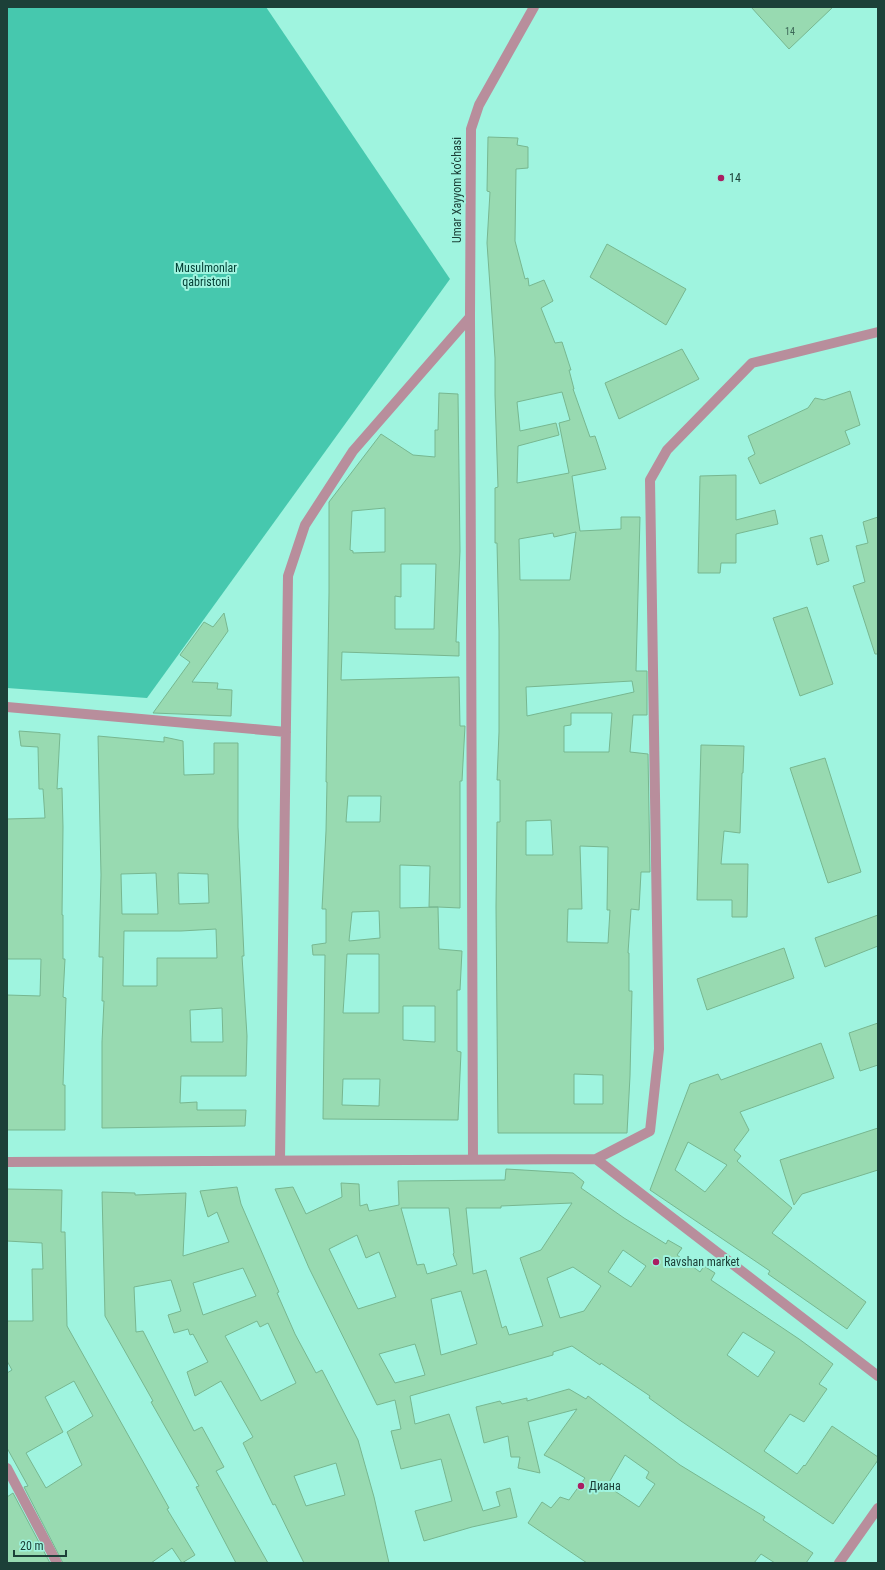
<svg xmlns="http://www.w3.org/2000/svg" width="885" height="1570" font-family="'Roboto Condensed',sans-serif">
<style>
.green{fill:#46c8ae}
.building{fill:#98dab1;stroke:#77b790;fill-rule:evenodd}
.lines{fill:none;stroke-linecap:round;stroke-linejoin:round}
.minor{stroke:#b88e9c;stroke-width:10}
.poi-dot{fill:#a91e62;stroke:#9ff4df;stroke-width:1.5}
.labels{text-anchor:middle;dominant-baseline:central;stroke-width:4;stroke-linejoin:round;paint-order:stroke}
.number-label{font-size:10px;fill:#3b6656}
.poi-label{font-size:12px;fill:#1c4038;stroke:#9ff4df;text-anchor:start}
.street-label{font-size:12px;fill:#1c4038;stroke:#9ff4df}
.park-label{font-size:12px;fill:#003c32;stroke:#9ff4df}
</style>
<rect width="100%" height="100%" fill="#9ff4df"/>
<!-- green -->
<path class="green" d="M 7,7 L 266,7 L 450,279 L 147,698 L 7,688 Z"/>
<!-- building -->
<path class="building" d="M 751,7 L 833,7 L 789,49 Z
M 488,137 L 518,138 L 517,145 L 528,147 L 528,168 L 516,169 L 515,241 L 525,279 L 528,278 L 529,286 L 544,280 L 553,301 L 541,308 L 555,343 L 562,342 L 571,370 L 569,370 L 574,389 L 573,389 L 590,437 L 595,436 L 606,469 L 572,476 L 580,531 L 621,529 L 621,517 L 640,517 L 636,671 L 647,671 L 647,715 L 633,715 L 630,752 L 648,754 L 650,872 L 641,872 L 639,910 L 631,909 L 628,953 L 629,953 L 629,991 L 632,991 L 630,1076 L 627,1133 L 498,1133 L 496,907 L 497,822 L 500,822 L 500,780 L 497,780 L 499,732 L 499,631 L 497,543 L 495,543 L 495,488 L 498,487 L 495,395 L 495,358 L 487,243 L 490,192 L 487,191 ZM 562,392 L 570,420 L 559,423 L 569,473 L 517,483 L 518,446 L 559,435 L 556,423 L 520,431 L 517,402 ZM 576,532 L 570,580 L 520,580 L 519,539 L 553,533 L 554,537 ZM 632,681 L 634,692 L 527,716 L 526,687 ZM 571,713 L 612,713 L 609,752 L 564,752 L 564,726 L 571,725 ZM 551,820 L 553,855 L 526,855 L 526,821 ZM 580,846 L 608,847 L 607,910 L 610,910 L 608,943 L 567,942 L 568,909 L 582,909 ZM 574,1074 L 603,1075 L 603,1104 L 574,1104 Z
M 607,244 L 686,289 L 666,325 L 590,277 Z
M 682,349 L 699,379 L 619,419 L 605,383 Z
M 850,391 L 860,425 L 845,431 L 850,444 L 760,484 L 748,458 L 755,454 L 748,436 L 808,408 L 815,398 L 824,400 Z
M 439,393 L 458,394 L 460,551 L 456,642 L 459,642 L 459,656 L 342,652 L 341,680 L 459,677 L 460,726 L 465,726 L 462,781 L 460,781 L 460,908 L 438,907 L 439,949 L 462,951 L 460,990 L 457,990 L 457,1051 L 461,1052 L 458,1120 L 323,1119 L 325,955 L 313,955 L 312,945 L 326,943 L 326,909 L 322,909 L 326,831 L 327,782 L 326,782 L 329,593 L 329,502 L 381,434 L 413,455 L 435,457 L 435,430 L 438,430 ZM 385,508 L 385,552 L 353,553 L 353,551 L 350,550 L 352,511 ZM 401,564 L 436,564 L 434,629 L 395,629 L 395,596 L 401,597 ZM 348,796 L 381,796 L 380,822 L 346,822 ZM 400,865 L 430,866 L 429,907 L 438,907 L 400,908 ZM 379,911 L 380,938 L 349,941 L 352,912 ZM 347,954 L 379,954 L 379,1013 L 343,1013 ZM 403,1006 L 435,1006 L 435,1042 L 403,1040 ZM 343,1079 L 380,1079 L 379,1106 L 342,1105 Z
M 736,475 L 736,520 L 775,510 L 778,524 L 736,534 L 736,563 L 721,563 L 720,573 L 698,573 L 700,476 Z
M 878,517 L 878,654 L 875,654 L 853,586 L 865,582 L 856,546 L 868,543 L 863,522 Z
M 822,535 L 829,561 L 817,565 L 810,538 Z
M 807,607 L 833,684 L 800,696 L 773,618 Z
M 224,613 L 228,631 L 192,682 L 218,683 L 217,689 L 232,690 L 231,716 L 153,713 L 190,662 L 180,655 L 204,622 L 213,627 Z
M 19,731 L 60,734 L 57,789 L 62,788 L 63,827 L 62,915 L 63,915 L 63,959 L 65,959 L 63,997 L 66,998 L 63,1085 L 65,1085 L 65,1130 L 7,1130 L 7,995 L 40,996 L 41,959 L 7,959 L 7,819 L 45,818 L 43,789 L 39,789 L 38,747 L 21,746 Z
M 98,736 L 164,742 L 164,737 L 183,741 L 184,775 L 214,774 L 214,743 L 238,743 L 238,827 L 244,956 L 242,956 L 247,1036 L 246,1076 L 181,1076 L 180,1103 L 197,1102 L 197,1110 L 246,1110 L 245,1126 L 102,1128 L 102,1042 L 104,1001 L 102,1001 L 103,957 L 99,957 L 101,875 ZM 156,873 L 158,914 L 122,914 L 121,874 ZM 178,873 L 208,874 L 209,903 L 179,904 ZM 216,929 L 217,958 L 157,958 L 157,986 L 123,986 L 124,931 L 181,931 ZM 222,1008 L 223,1042 L 191,1042 L 190,1010 Z
M 701,745 L 744,746 L 743,773 L 742,773 L 740,833 L 724,831 L 721,864 L 748,864 L 747,917 L 732,917 L 732,900 L 697,900 Z
M 825,758 L 861,872 L 828,883 L 790,768 Z
M 878,915 L 878,946 L 825,967 L 815,938 Z
M 784,948 L 794,978 L 707,1010 L 697,979 Z
M 878,1023 L 878,1065 L 860,1071 L 849,1033 Z
M 821,1043 L 834,1078 L 740,1112 L 749,1130 L 734,1150 L 741,1156 L 737,1161 L 792,1208 L 772,1233 L 866,1302 L 847,1329 L 768,1274 L 770,1271 L 650,1190 L 690,1084 L 718,1074 L 721,1080 ZM 688,1142 L 727,1165 L 705,1192 L 675,1170 Z
M 878,1128 L 878,1170 L 802,1194 L 794,1205 L 780,1160 Z
M 506,1169 L 573,1173 L 584,1182 L 581,1188 L 624,1218 L 666,1244 L 668,1240 L 682,1248 L 677,1255 L 700,1272 L 704,1266 L 715,1273 L 711,1280 L 799,1339 L 833,1364 L 819,1384 L 827,1389 L 804,1422 L 790,1414 L 764,1451 L 797,1474 L 804,1465 L 805,1466 L 832,1426 L 878,1457 L 878,1460 L 871,1470 L 833,1524 L 681,1421 L 649,1398 L 650,1396 L 601,1363 L 600,1365 L 572,1346 L 553,1352 L 553,1355 L 410,1396 L 415,1424 L 449,1414 L 483,1511 L 500,1506 L 496,1492 L 510,1488 L 517,1517 L 472,1527 L 424,1541 L 415,1511 L 452,1501 L 441,1459 L 401,1469 L 391,1431 L 401,1429 L 395,1400 L 377,1405 L 309,1268 L 275,1189 L 293,1187 L 306,1214 L 342,1197 L 341,1183 L 359,1184 L 360,1206 L 367,1204 L 369,1211 L 399,1205 L 398,1181 L 505,1180 ZM 572,1203 L 541,1250 L 520,1258 L 543,1326 L 509,1335 L 506,1326 L 502,1328 L 486,1270 L 473,1274 L 466,1208 L 501,1208 L 501,1206 ZM 401,1208 L 449,1208 L 454,1253 L 453,1254 L 457,1265 L 427,1274 L 424,1264 L 417,1265 ZM 357,1235 L 366,1258 L 379,1252 L 396,1297 L 358,1309 L 329,1249 ZM 623,1250 L 646,1266 L 631,1287 L 608,1272 ZM 573,1267 L 601,1286 L 584,1311 L 560,1318 L 547,1278 ZM 461,1291 L 477,1344 L 441,1355 L 431,1299 ZM 743,1332 L 775,1352 L 758,1377 L 727,1355 ZM 415,1344 L 425,1375 L 395,1383 L 379,1354 Z
M 237,1187 L 241,1204 L 279,1292 L 277,1293 L 295,1334 L 316,1373 L 322,1370 L 358,1440 L 374,1497 L 389,1563 L 304,1563 L 275,1504 L 273,1505 L 243,1443 L 253,1437 L 221,1381 L 195,1396 L 187,1372 L 208,1362 L 193,1334 L 190,1335 L 188,1329 L 174,1333 L 168,1315 L 181,1311 L 171,1280 L 134,1287 L 136,1332 L 143,1331 L 194,1431 L 202,1427 L 224,1467 L 216,1471 L 268,1563 L 236,1563 L 196,1487 L 199,1486 L 151,1402 L 153,1401 L 105,1316 L 102,1192 L 135,1193 L 135,1195 L 186,1193 L 183,1256 L 229,1242 L 217,1212 L 208,1217 L 200,1191 ZM 243,1268 L 256,1296 L 203,1315 L 193,1283 ZM 257,1321 L 260,1327 L 268,1323 L 296,1383 L 261,1401 L 225,1336 ZM 336,1463 L 345,1495 L 306,1506 L 294,1476 Z
M 7,1189 L 62,1190 L 61,1232 L 65,1232 L 67,1326 L 169,1508 L 167,1509 L 195,1555 L 182,1563 L 172,1548 L 151,1563 L 63,1563 L 24,1487 L 28,1486 L 7,1448 L 7,1373 L 12,1370 L 7,1361 L 7,1321 L 33,1321 L 32,1269 L 43,1269 L 42,1243 L 7,1241 ZM 74,1381 L 93,1416 L 67,1432 L 82,1465 L 46,1488 L 26,1453 L 63,1432 L 45,1397 Z
M 569,1389 L 586,1399 L 588,1396 L 680,1465 L 765,1517 L 763,1520 L 813,1553 L 806,1563 L 775,1563 L 761,1554 L 754,1563 L 587,1563 L 528,1523 L 542,1502 L 551,1508 L 560,1497 L 569,1500 L 585,1478 L 558,1462 L 544,1455 L 577,1409 L 528,1422 L 540,1473 L 518,1468 L 520,1457 L 511,1457 L 508,1436 L 484,1443 L 476,1407 L 500,1401 L 502,1404 L 527,1398 L 527,1401 ZM 625,1455 L 649,1472 L 646,1478 L 655,1484 L 639,1507 L 607,1486 Z
M 13,1493 L 50,1563 L 7,1563 L 7,1497 Z"/>
<g class="lines">
<!-- minor -->
<path class="minor" d="M 7,707 L 286,732
M 473,1159 L 470,317 L 471,129 L 479,105 L 534,7
M 596,1159 L 650,1131 L 659,1049 L 650,480 L 667,450 L 752,363 L 878,332
M 280,1160 L 288,576 L 305,525 L 353,451 L 470,317
M 7,1162 L 596,1159 L 878,1376
M 7,1468 L 57,1563
M 839,1563 L 878,1508"/>
</g>
<!-- markers -->
<g class="poi-dot">
<circle cx="721" cy="178" r="4"/>
<circle cx="656" cy="1262" r="4"/>
<circle cx="581" cy="1486" r="4"/>
</g>
<g class="labels">
<!-- number labels -->
<g class="number-label">
<text x="790" y="31">14</text>
</g>
<!-- poi labels -->
<g class="poi-label">
<text x="729" y="178">14</text>
<text x="664" y="1262">Ravshan market</text>
<text x="589" y="1486">Диана</text>
</g>
<!-- street labels -->
<g class="street-label">
<text transform="translate(457 190) rotate(-90)">Umar Xayyom ko‘chasi</text>
</g>
<!-- park labels -->
<g class="park-label">
<text x="206" y="268">Musulmonlar<tspan x="206" dy="14">qabristoni</tspan></text>
</g>
</g>
<!-- border -->
<rect width="885" height="1570" fill="none" stroke="#1c4038" stroke-width="16"/>
<!-- scale -->
<path d="M14 1550v6h52v-6" fill="none" stroke="#1c4038" stroke-width="2"/>
<text x="20" y="1550" font-size="12" fill="#1c4038" stroke="#9ff4df" stroke-width="3" paint-order="stroke">20 m</text>
</svg>
